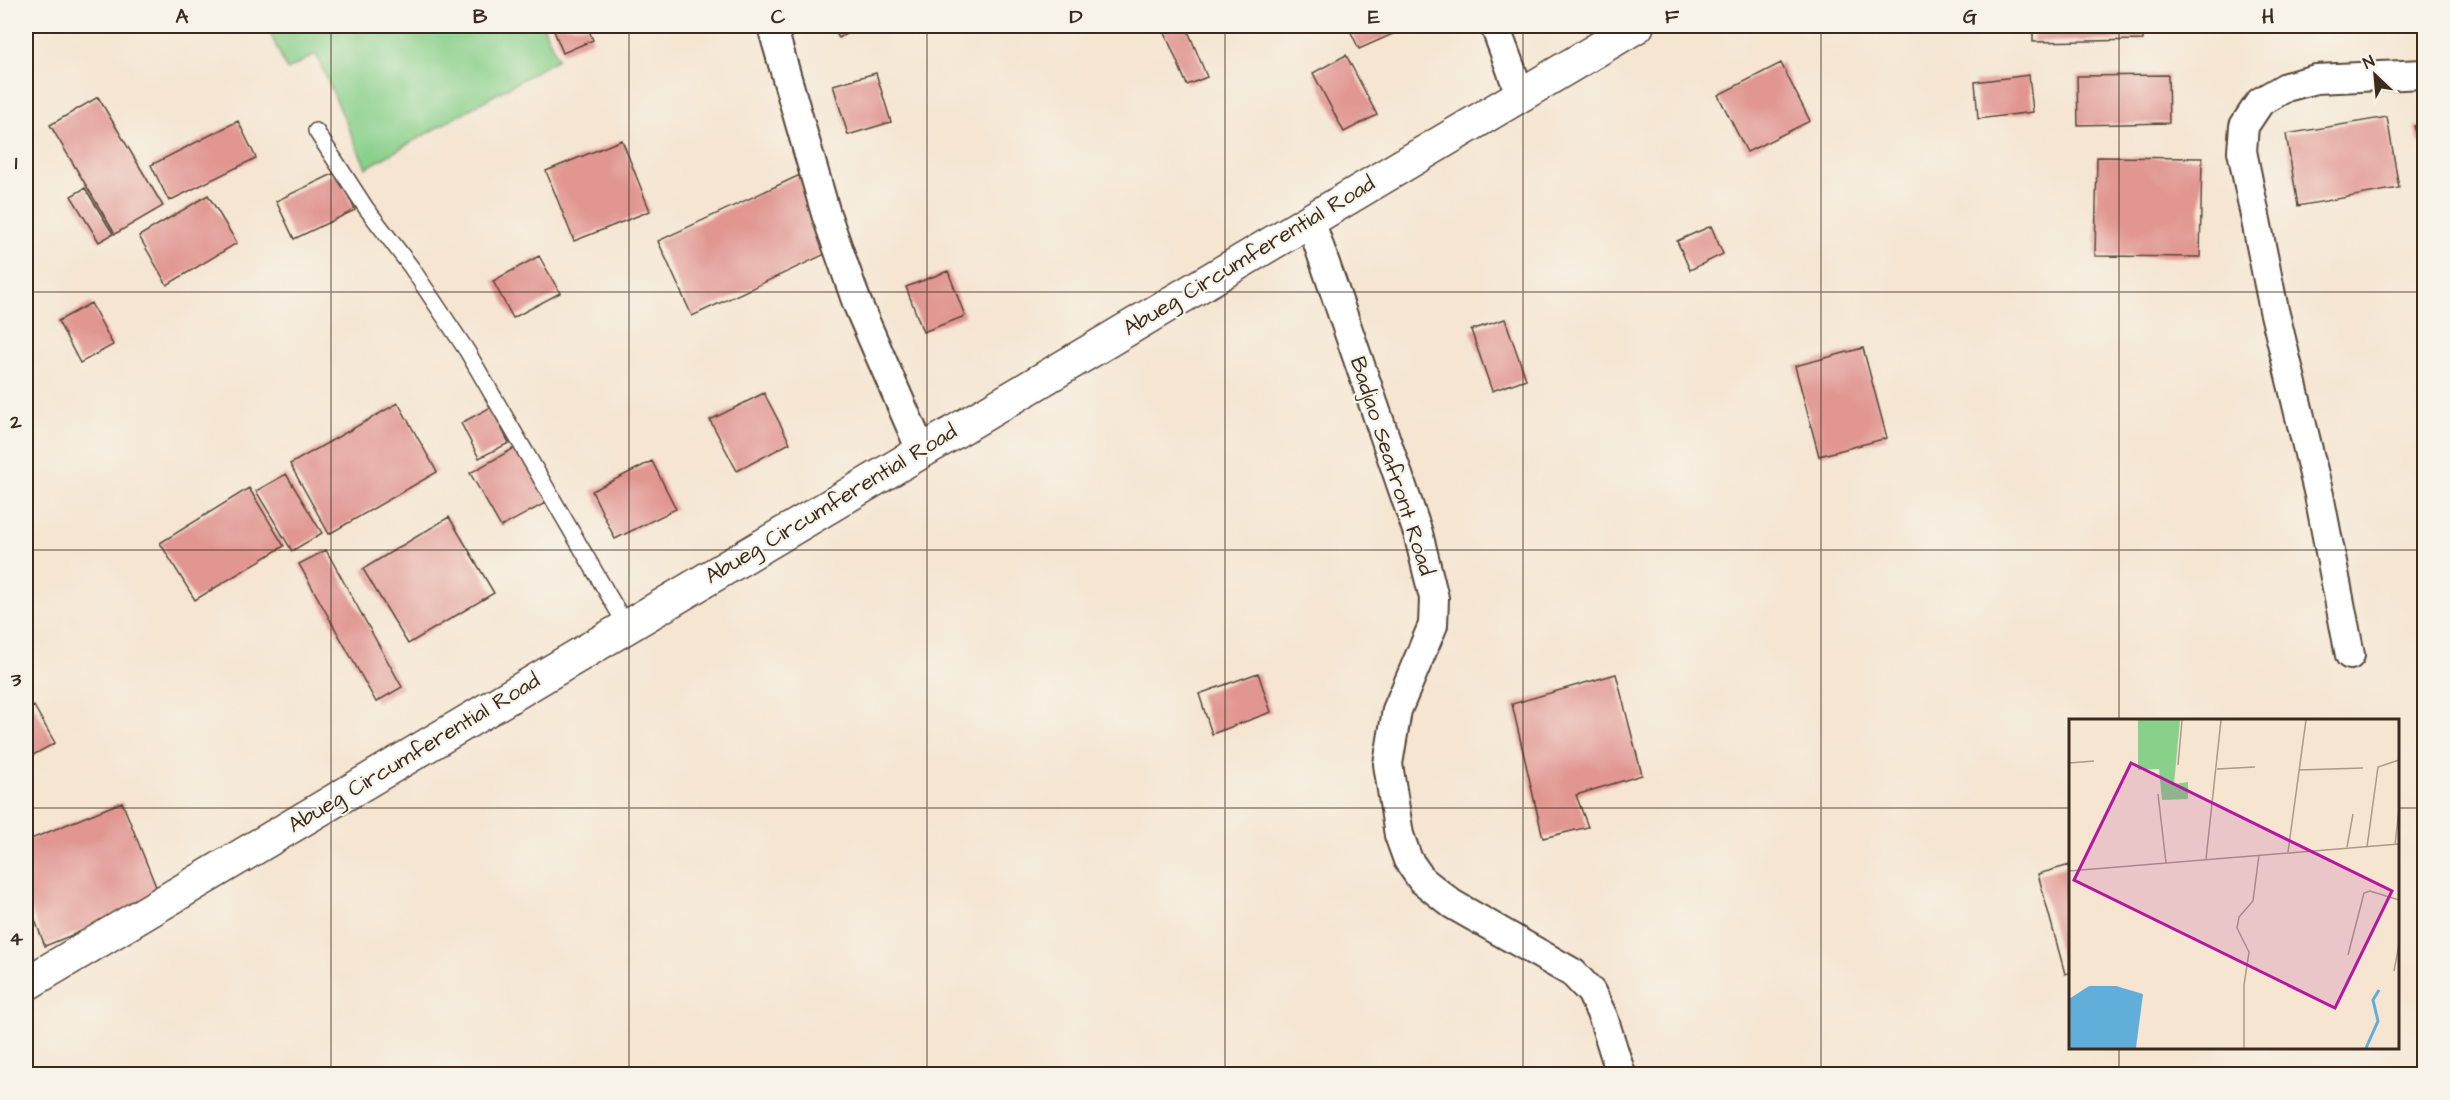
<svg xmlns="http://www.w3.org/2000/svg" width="2450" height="1100" font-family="'Architects Daughter',sans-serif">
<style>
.green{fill:#89d08b;stroke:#627d54;stroke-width:1.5}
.building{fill:#e19691}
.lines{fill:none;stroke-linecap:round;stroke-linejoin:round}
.service-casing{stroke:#574639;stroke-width:18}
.minor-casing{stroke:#574639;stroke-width:32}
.tertiary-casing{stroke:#574639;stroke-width:36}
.service{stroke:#fff;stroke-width:15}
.minor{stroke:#fff;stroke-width:28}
.tertiary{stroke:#fff;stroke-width:33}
.grid{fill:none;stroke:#3b2a1e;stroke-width:1.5;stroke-opacity:0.55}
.labels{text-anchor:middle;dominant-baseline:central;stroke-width:4.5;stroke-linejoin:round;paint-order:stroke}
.street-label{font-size:22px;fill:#3b2a1e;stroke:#f7f3e8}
.inset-river{fill:none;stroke:#62aedb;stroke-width:3}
.inset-road{fill:none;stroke:#ab9a89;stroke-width:1.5}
.view{fill:#b5179e;fill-opacity:0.15;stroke:#b5179e;stroke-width:3}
.inset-edge{fill:none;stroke:#3b2a1e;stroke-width:3}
.neatline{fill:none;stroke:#3b2a1e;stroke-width:2}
.grid-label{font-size:20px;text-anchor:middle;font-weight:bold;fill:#3b2a1e}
</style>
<rect width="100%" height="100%" fill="#f7f3e8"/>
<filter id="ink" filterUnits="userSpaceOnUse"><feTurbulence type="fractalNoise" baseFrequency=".0167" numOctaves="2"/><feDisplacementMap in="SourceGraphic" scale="12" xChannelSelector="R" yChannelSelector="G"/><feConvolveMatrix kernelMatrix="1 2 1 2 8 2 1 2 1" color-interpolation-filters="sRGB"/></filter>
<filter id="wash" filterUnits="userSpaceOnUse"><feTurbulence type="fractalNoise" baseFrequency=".008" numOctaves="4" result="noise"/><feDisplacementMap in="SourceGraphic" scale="24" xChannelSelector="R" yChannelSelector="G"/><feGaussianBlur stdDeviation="1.35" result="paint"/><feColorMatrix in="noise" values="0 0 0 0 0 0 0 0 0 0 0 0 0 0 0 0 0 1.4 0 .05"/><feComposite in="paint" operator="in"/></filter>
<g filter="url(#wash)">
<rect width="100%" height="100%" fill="#f5e5d1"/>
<!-- green -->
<path class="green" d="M 267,26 L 543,26 L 558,59 L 366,168 L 316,54 L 287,70 Z"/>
<g id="blocks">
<!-- building -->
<path class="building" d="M 552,26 L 587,26 L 593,40 L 563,53 Z
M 831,26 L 860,26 L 839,38 Z
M 1162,26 L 1186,26 L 1207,77 L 1187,85 Z
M 1348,26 L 1400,26 L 1402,30 L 1359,49 Z
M 2033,26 L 2142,26 L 2143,40 L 2033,42 Z
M 1346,55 L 1377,115 L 1344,132 L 1313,73 Z
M 1781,63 L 1810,121 L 1747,152 L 1718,95 Z
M 876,73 L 891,122 L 848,135 L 833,85 Z
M 2029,75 L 2033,112 L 1978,119 L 1975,82 Z
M 2168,75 L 2169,123 L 2078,125 L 2077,76 Z
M 98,97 L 163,206 L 115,234 L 50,125 Z
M 2387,117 L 2399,188 L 2298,206 L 2286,134 Z
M 238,121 L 256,158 L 169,201 L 151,165 Z
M 2424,124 L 2424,142 L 2419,143 L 2414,126 Z
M 622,140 L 650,211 L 574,241 L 546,171 Z
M 2097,157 L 2202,158 L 2200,257 L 2095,256 Z
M 337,172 L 355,210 L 294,239 L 276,201 Z
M 800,175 L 834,250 L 692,316 L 658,241 Z
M 85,188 L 113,234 L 99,242 L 71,196 Z
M 208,195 L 237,243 L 167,285 L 139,236 Z
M 1711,226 L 1723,254 L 1690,270 L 1677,241 Z
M 539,256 L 560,293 L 513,318 L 493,281 Z
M 948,271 L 965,316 L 923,332 L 906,287 Z
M 91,303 L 113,345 L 80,363 L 58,321 Z
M 1505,319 L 1526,379 L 1492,391 L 1471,330 Z
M 1863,348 L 1887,438 L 1819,456 L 1795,366 Z
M 764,393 L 790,443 L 737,471 L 710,420 Z
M 398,403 L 437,472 L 329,534 L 290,464 Z
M 491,407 L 509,443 L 479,458 L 461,423 Z
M 518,446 L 549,501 L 501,527 L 470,473 Z
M 652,461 L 676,509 L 615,539 L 592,491 Z
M 286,474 L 322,533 L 292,551 L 256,491 Z
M 249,488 L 284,546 L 195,600 L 160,543 Z
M 449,517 L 494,593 L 408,644 L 363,569 Z
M 326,550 L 402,687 L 376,702 L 299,564 Z
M 1258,673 L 1271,712 L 1212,734 L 1199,694 Z
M 1616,674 L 1642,775 L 1576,795 L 1588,827 L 1543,838 L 1512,704 Z
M 34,706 L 55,743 L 26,759 L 26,711 Z
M 122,802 L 161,899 L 45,946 L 26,897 L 26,841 Z
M 2070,865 L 2070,973 L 2065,974 L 2038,874 Z"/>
</g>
</g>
<g filter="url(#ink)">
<use href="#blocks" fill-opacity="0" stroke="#574639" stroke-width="1.5"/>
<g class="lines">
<!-- service casing -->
<g class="service-casing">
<path id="service" d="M 316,131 L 366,208 L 411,267 L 467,351 L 627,627"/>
</g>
<!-- minor casing -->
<g class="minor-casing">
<path id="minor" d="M 772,26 L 826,214 L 857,303 L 921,450
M 1495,26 L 1520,94
M 1310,220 L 1418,533 L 1434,598 L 1433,625 L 1397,710 L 1388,764 L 1399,835 L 1408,860 L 1422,880 L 1452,904 L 1573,973 L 1591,992 L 1603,1017 L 1621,1074
M 2350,655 L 2319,495 L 2274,310 L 2242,151 L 2244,126 L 2260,102 L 2286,87 L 2316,79 L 2424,74"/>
</g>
<!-- tertiary casing -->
<g class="tertiary-casing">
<path id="tertiary" d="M 26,984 L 1637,26"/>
</g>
<!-- service -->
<use href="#service" class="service"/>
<!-- minor -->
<use href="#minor" class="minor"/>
<!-- tertiary -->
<use href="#tertiary" class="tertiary"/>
</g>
</g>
<!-- grid -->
<path class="grid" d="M 331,26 L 331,1074M 629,26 L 629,1074M 927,26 L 927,1074M 1225,26 L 1225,1074M 1523,26 L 1523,1074M 1821,26 L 1821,1074M 2119,26 L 2119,720M 26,292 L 2424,292M 26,550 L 2424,550M 26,808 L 2070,808M 2398,808 L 2424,808M 2119,1048 L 2119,1074"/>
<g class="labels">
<!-- street labels -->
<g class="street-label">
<text transform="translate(1249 256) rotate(-31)">Abueg Circumferential Road</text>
<text transform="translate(1392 466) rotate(72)">Badjao Seafront Road</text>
<text transform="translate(831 504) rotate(-31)">Abueg Circumferential Road</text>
<text transform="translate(414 753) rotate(-31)">Abueg Circumferential Road</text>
</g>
</g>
<!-- overview -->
<g transform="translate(2069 719)">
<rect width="330" height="330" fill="#f5e5d1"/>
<path d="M 69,1 L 111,1 L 105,65 L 119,63 L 119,80 L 93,81 L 90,50 L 69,51 Z" fill="#89d08b"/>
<path d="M 20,267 L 47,267 L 74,275 L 67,329 L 0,329 L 0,280 Z" fill="#62aedb"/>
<path class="inset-river" d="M 297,329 L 309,302 L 304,281 L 310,271"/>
<path class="inset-road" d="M 0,44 L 25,42M 109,46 L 113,1M 148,50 L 186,48M 230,51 L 294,49M 89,75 L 97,144M 326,126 L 330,90M 278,128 L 284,95M 298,128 L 309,48 L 330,41M 219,133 L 237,1M 137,140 L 152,1M 0,152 L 330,125M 279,236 L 295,174 L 301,172 L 330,181M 325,252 L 330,225M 175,329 L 175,266 L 180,233 L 168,209 L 170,198 L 184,182 L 190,136"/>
<path class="view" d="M 62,44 L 323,172 L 266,289 L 5,161 Z"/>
<rect width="330" height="330" class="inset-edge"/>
</g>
<!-- margin -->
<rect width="2450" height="1100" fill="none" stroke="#f7f3e8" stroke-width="66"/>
<!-- north arrow -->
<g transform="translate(2375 75) rotate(334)" stroke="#f7f3e8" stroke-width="4.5" paint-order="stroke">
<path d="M0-4.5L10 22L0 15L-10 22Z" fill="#3b2a1e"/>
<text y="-9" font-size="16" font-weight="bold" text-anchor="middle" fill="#3b2a1e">N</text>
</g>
<rect x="33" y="33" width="2384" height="1034" class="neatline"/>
<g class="grid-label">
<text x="182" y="23">A</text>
<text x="480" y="23">B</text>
<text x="778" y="23">C</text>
<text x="1076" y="23">D</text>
<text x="1374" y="23">E</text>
<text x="1672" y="23">F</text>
<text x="1970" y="23">G</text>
<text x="2268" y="23">H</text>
<text x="16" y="169">1</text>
<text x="16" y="428">2</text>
<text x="16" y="686">3</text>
<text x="16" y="945">4</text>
</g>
</svg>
